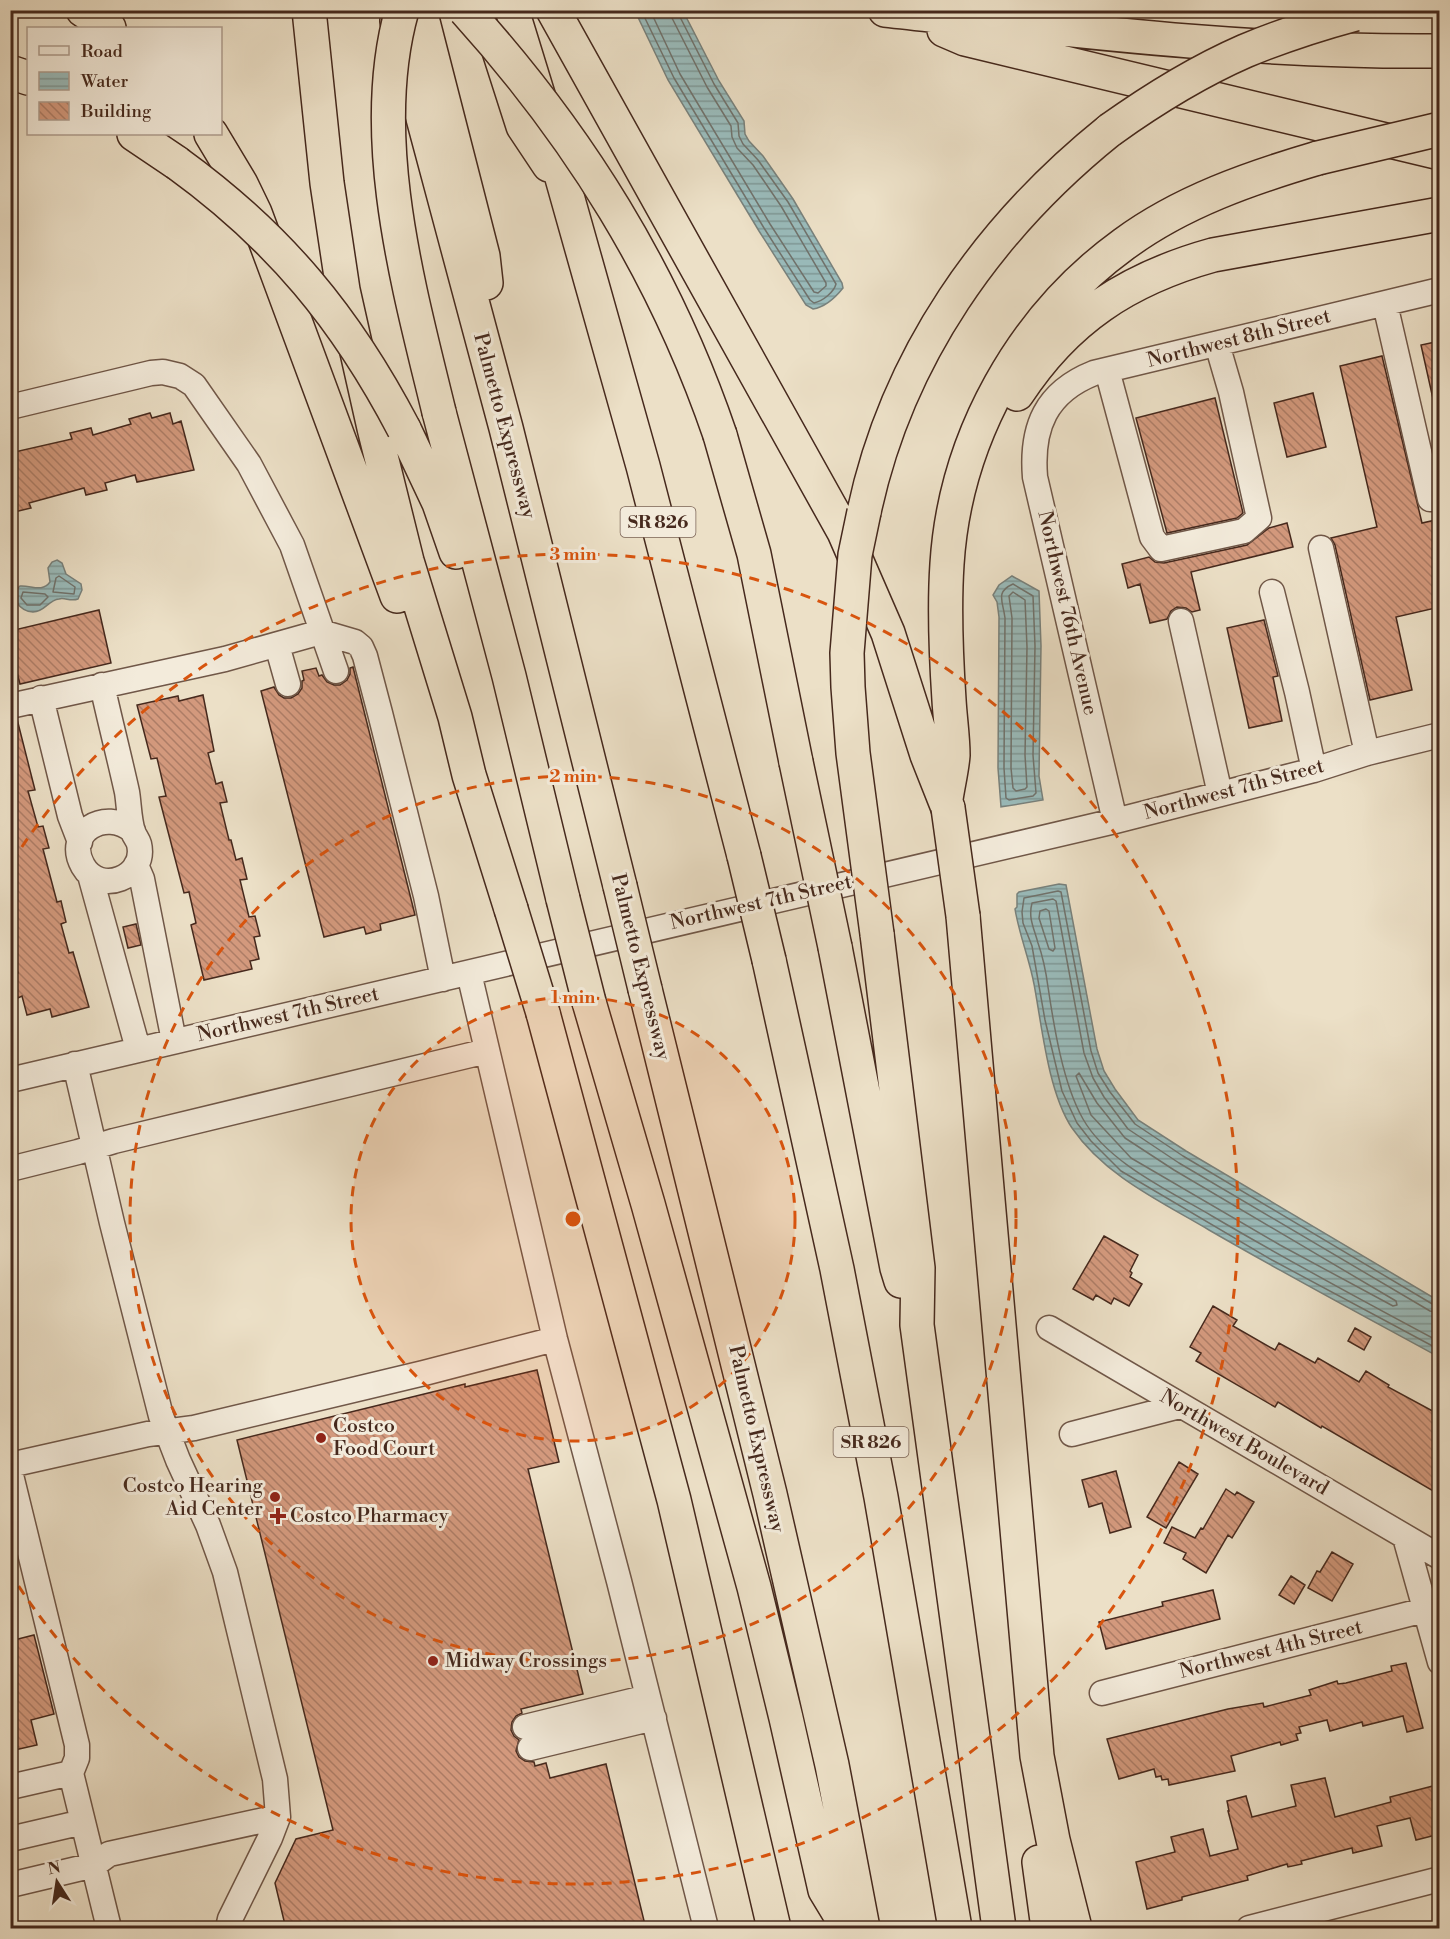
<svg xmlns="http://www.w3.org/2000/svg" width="1450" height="1939" font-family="'Libre Bodoni',serif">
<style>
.water{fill:url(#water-rules);stroke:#78817c;stroke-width:1.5}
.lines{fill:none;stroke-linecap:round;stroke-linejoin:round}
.shore{stroke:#70726c;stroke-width:1.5}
.building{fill:url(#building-back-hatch);stroke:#46291d;stroke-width:1.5}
.minor-casing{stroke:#705748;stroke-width:27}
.highway-casing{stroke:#46291d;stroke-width:36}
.minor{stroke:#f3ebdb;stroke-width:24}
.highway{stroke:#ece0c7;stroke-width:33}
.highway-bridge-casing{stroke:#46291d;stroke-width:36;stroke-linecap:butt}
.highway-bridge{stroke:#ece0c7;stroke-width:33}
.ring{fill:none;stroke:#d8540e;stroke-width:3;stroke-dasharray:10 8}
.poi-dot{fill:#8f2418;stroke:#f3ebdb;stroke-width:2}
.labels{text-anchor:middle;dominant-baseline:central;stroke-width:6;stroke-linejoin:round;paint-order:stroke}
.shield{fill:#f3ebdb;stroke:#7a6356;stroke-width:1.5}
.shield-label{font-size:18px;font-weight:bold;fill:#46291d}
.street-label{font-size:20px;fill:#46291d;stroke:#f3ebdb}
.poi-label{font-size:20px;fill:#46291d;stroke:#f3ebdb;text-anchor:start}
.centre{fill:#d8540e;stroke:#f3ebdb;stroke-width:3}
.ring-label{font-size:18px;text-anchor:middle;font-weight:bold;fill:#d8540e;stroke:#f3ebdb;stroke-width:6;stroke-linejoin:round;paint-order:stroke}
</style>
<defs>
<pattern id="water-rules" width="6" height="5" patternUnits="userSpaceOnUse" patternTransform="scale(1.5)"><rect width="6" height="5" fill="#9abcbc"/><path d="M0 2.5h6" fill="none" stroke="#7f9998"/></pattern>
<pattern id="building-back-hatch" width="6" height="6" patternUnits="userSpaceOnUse" patternTransform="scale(1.5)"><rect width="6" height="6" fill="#d3997d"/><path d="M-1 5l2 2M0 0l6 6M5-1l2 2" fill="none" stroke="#ad7d66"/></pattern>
</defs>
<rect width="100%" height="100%" fill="#ece0c7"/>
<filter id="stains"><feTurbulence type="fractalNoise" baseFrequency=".00333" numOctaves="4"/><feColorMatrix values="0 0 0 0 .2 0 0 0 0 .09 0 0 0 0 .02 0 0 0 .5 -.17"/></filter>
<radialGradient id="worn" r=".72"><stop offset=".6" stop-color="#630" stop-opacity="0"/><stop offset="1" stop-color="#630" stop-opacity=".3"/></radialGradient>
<!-- water -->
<path class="water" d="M 635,11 L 683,11 L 719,81 L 744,121 L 745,134 L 749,141 L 763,156 L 793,199 L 842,283 L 843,288 C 835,298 826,307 813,309 L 806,305 L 759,231 L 668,80 Z
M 57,560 L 62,563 L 66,574 L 81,584 L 82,590 L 78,599 C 70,602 65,597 59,599 C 48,600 45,612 33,612 C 20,612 8,596 20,586 C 31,585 42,593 50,582 L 48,568 L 52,562 Z
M 1012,576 L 1039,591 L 1041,646 L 1039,776 L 1043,800 L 1001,807 L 998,768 L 999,617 L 997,602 L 993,595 L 999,585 Z
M 1059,884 L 1066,885 L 1097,1049 L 1104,1071 L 1115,1089 L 1138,1120 L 1186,1151 L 1439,1301 L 1439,1357 C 1362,1315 1285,1274 1209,1230 C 1160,1201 1105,1176 1072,1128 C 1048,1092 1042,1026 1034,984 C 1029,958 1019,934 1015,909 L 1017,907 L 1017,894 L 1019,892 Z"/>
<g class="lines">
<!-- shore -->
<path class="shore" d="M 641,10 L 674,78 L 764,228 L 810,300 L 814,303 C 823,301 834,292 836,284 L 788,202 L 758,160 L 743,144 L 739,136 L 738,123 L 714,84 L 679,15 L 678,10
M 650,10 L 680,74 L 770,224 L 814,292 L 818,293 L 826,286 L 826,283 L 781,206 L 753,165 L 737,148 L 732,137 L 731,126 L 707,87 L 672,18 L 671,10
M 59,576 L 75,587 L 74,594 L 53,592 L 56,578 Z
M 1013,584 L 1033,596 L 1035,646 L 1033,755 L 1036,793 L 1033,796 L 1009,800 L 1006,798 L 1004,768 L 1005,618 C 1003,601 995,592 1013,584 Z
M 23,592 L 45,594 L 48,597 L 40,605 L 27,605 L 21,598 Z
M 1013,592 L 1025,600 L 1027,647 L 1025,755 L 1027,787 L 1025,789 L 1016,791 L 1013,788 L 1011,768 L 1012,618 L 1009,596 Z
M 1046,909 L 1049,911 L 1055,948 L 1053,951 L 1049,949 L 1039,918 L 1040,911 Z
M 1079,1073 L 1097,1103 L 1125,1138 L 1174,1170 L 1396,1301 L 1397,1305 L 1393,1306 L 1280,1245 L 1131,1158 L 1091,1115 L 1076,1076 Z
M 1440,1306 L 1434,1305 L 1183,1156 L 1135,1124 L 1110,1092 L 1098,1073 L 1091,1051 L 1061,892 L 1058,891 L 1024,898 L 1022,912 L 1023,923 L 1032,946 L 1045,1020 L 1062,1091 L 1077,1123 L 1091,1141 L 1121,1171 L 1272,1260 L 1440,1350
M 1440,1313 L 1430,1311 L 1179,1163 L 1128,1129 L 1104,1097 L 1093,1078 L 1084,1053 L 1056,901 L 1053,899 L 1032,903 C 1028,918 1034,928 1038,943 C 1043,957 1046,972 1048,987 C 1054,1027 1063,1084 1083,1119 C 1108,1163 1170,1191 1212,1216 C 1287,1260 1363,1301 1440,1342"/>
</g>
<!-- building -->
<path class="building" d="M 1440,341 L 1440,398 L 1433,399 L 1421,345 Z
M 1382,356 L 1422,523 L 1440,519 L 1440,607 L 1396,617 L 1412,690 L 1370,700 L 1335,545 L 1331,538 L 1377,527 L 1340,366 Z
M 1313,393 L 1326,447 L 1287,457 L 1274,403 Z
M 1215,398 L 1243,513 L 1237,518 L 1167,533 L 1136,418 Z
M 150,413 L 152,418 L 170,413 L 173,424 L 181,421 L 194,470 L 137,482 L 135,475 L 105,483 L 107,490 L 86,495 L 84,488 L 29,503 L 31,508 L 10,513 L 10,453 L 72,439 L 70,433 L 91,428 L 93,435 L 131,424 L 129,419 Z
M 1287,523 L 1293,547 L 1191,572 L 1200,610 L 1192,612 L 1186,608 L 1177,607 L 1171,611 L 1167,619 L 1150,623 L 1140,584 L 1128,588 L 1122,564 L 1149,557 L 1155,562 L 1164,563 L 1247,545 L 1269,528 Z
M 99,610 L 111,663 L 20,684 L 10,646 L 10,631 Z
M 1264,620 L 1278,676 L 1273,677 L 1282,721 L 1249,728 L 1227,628 Z
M 353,667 L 415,915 L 380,924 L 381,930 L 366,934 L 364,927 L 324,937 L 261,691 L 274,687 L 279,695 L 284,698 L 291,698 L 298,694 L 302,688 L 302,681 L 304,680 L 302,671 L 316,668 L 319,676 L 322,675 L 327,682 L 334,685 L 340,685 L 347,680 L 350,674 L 350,668 Z
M 203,695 L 214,751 L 208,753 L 216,784 L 222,782 L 227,802 L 220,803 L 229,840 L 231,840 L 236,860 L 242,858 L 247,879 L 240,880 L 249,917 L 255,916 L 260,936 L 254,937 L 259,959 L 250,961 L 252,969 L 204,980 L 191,925 L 196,923 L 189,892 L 184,893 L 159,797 L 166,796 L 157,758 L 151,759 L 137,705 L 178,696 L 179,701 Z
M 17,719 L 35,790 L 28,791 L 38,827 L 43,826 L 49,848 L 43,849 L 57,902 L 61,901 L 66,922 L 61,924 L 69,953 L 73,952 L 89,1007 L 52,1017 L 50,1009 L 27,1015 L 22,996 L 18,998 L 12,974 L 18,973 L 10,943 L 10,720 Z
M 136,924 L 141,945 L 128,948 L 123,927 Z
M 1104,1236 L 1138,1255 L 1130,1271 L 1132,1273 L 1130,1277 L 1142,1284 L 1129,1306 L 1114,1298 L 1111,1304 L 1096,1295 L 1093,1300 L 1073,1289 Z
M 1213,1306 L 1237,1320 L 1233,1326 L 1275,1350 L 1279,1343 L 1315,1363 L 1318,1358 L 1359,1382 L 1366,1371 L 1389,1385 L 1388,1387 L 1440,1415 L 1440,1495 L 1322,1426 L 1321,1428 L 1278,1402 L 1275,1407 L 1196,1361 L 1201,1353 L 1190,1347 Z
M 1355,1328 L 1371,1337 L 1364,1350 L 1348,1341 Z
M 537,1370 L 559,1462 L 528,1469 L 583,1694 L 521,1709 L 522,1713 L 516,1716 L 512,1722 L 511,1730 L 514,1736 L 519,1740 L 516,1751 L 519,1757 L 525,1761 L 534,1762 L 535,1766 L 546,1763 L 550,1778 L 606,1764 L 646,1929 L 286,1929 L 275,1883 L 296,1839 L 333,1830 L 237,1440 L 465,1384 L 465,1387 Z
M 1179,1462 L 1198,1474 L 1166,1528 L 1147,1517 Z
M 1116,1471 L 1131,1527 L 1110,1533 L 1102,1503 L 1089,1507 L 1082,1480 Z
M 1226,1489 L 1235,1495 L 1237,1492 L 1254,1502 L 1232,1538 L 1228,1535 L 1206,1573 L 1183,1559 L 1186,1553 L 1164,1543 L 1172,1527 L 1195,1538 L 1201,1528 L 1203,1529 Z
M 1332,1552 L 1353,1564 L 1332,1601 L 1308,1588 L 1317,1571 L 1320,1572 Z
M 1291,1576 L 1305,1585 L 1294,1604 L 1279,1595 Z
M 1213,1590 L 1220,1619 L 1106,1649 L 1099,1622 L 1163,1606 L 1162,1602 Z
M 34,1635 L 54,1714 L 31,1720 L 37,1745 L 10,1751 L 10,1641 Z
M 1406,1663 L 1423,1728 L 1407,1732 L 1403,1716 L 1363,1726 L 1362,1722 L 1330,1731 L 1327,1720 L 1299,1727 L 1301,1733 L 1296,1734 L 1298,1740 L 1281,1745 L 1280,1742 L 1231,1756 L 1235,1771 L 1169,1785 L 1168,1779 L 1162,1780 L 1161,1776 L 1156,1777 L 1154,1769 L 1119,1779 L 1107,1739 L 1228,1709 L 1263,1703 L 1264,1707 L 1311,1695 L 1309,1690 L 1337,1681 L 1338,1684 L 1346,1683 L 1392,1671 L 1391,1666 Z
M 1325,1778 L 1335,1817 L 1391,1802 L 1390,1797 L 1433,1786 L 1440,1810 L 1440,1834 L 1416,1840 L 1410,1818 L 1377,1826 L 1382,1846 L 1353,1853 L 1352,1848 L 1301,1861 L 1302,1864 L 1288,1867 L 1287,1864 L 1247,1876 L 1248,1880 L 1182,1897 L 1182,1900 L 1147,1909 L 1136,1862 L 1175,1852 L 1171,1837 L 1203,1829 L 1210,1856 L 1238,1849 L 1228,1811 L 1229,1811 L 1227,1801 L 1246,1796 L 1252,1817 L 1296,1806 L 1291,1785 Z"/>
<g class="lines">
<!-- minor casing -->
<g class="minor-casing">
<path id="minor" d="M 1385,304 L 1430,499
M 1107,370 L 1152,537 L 1161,549 L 1244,531 L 1259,518 L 1231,392 L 1217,344
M 10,407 L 151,373 L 163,372 L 180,376 L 194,385 L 249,464 L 292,545 L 336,671
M 1321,548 L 1367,753
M 1272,592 L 1297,692 L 1314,770
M 1181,621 L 1220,794
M 277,645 L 288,684
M 102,685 C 110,721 119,756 127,792 C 129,804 129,820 133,832 C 135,837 138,840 139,844 C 147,877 100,896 83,866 C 64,833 105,807 133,831
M 41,698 L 70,816 L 80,842
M 10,706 L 225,659 L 321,632 L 355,642 L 361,647 L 365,656 L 380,713 L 426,896 L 443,979
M 1115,821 L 1035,477 C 1031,427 1046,392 1094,373 L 1440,290
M 136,865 L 142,879 L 174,1041
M 90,875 L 138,1049
M 469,973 L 555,1339 L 619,1581 L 706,1928
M 75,1064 L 112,1223 L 161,1416 L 178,1460 L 208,1525 L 225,1572 L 275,1779 L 278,1817 L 270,1838 L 230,1919 L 228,1928
M 10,1080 L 1115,821 L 1314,770 L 1367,753 L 1440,735
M 10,1169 L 78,1152 L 114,1141 L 487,1051
M 1049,1328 L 1440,1557
M 1072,1434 L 1180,1406
M 10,1465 L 148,1434 L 194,1428 L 424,1373 L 555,1339
M 10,1471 L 77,1745 L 77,1758 L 71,1773 L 109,1928
M 1405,1537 L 1440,1662
M 1102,1693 L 1440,1606
M 525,1727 L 648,1697
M 530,1748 L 654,1718
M 10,1787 L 71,1773
M 10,1839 L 83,1822
M 10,1885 L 94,1865 L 109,1854 L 278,1817
M 1249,1928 L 1440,1879"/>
</g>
<!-- highway casing -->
<g class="highway-casing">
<path id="highway" d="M 83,10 L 109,28
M 309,10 L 327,183 L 343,290 L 374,428 L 407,561 L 455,717 L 469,775 L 511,909
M 420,10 L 483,256 L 486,283
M 512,10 L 544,114 L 643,466 L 744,856
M 553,10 L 844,532 L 888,633 L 927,755 L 948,808
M 885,10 C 1069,30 1254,53 1440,51
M 397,21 L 506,428 L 620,886
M 944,30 L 965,39 L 1440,153
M 498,48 L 523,126 L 549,165
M 10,72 L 28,78
M 134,134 L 177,163
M 211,134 L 241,184 L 255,213 L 397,596
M 1017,394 C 1066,319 1127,279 1213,255 L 1440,214
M 439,412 L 509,676 L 563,899
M 404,429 L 439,503 L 456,552
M 720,435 L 754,554 L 796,762
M 864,512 C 897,357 988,228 1110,130
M 946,799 C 948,785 952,769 953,755 C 953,737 950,718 949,700 C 946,655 944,609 947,564 C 955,438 1022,318 1124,244 C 1181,202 1250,178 1318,158
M 963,916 L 1037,1756 L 1053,1840 L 1075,1928
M 877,934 L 918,1268 L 917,1325 L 999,1928
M 835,947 L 897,1268 L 901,1281
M 769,960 L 837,1269 L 881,1497 L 955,1928
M 645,989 L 770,1494 L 832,1765 L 863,1928
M 589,1002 L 648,1204 L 754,1587 L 786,1718 L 825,1890 L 848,1928
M 543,1013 L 674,1500 L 774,1928
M 1039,1862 L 1048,1928"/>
</g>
<!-- minor -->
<use href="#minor" class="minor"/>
<!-- highway -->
<use href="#highway" class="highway"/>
<!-- highway-bridge casing -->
<g class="highway-bridge-casing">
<path id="highway-bridge" d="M 402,10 C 366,137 409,288 439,412
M 465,10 C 579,136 665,274 720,435
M 1110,130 C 1152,100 1197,72 1245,51 C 1281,36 1318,24 1355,14
M 1318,158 L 1440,129
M 177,163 C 279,237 346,318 404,429
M 864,512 L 855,555 L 847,653 L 848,687 L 853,753 L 877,934
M 796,762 L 835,947
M 948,808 L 963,916
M 744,856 L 769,960
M 620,886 L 645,989
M 563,899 L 589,1002
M 511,909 L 543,1013"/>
</g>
<!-- highway-bridge -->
<use href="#highway-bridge" class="highway-bridge"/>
</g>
<!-- distance rings -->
<circle cx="573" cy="1219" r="222" fill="#d8540e" fill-opacity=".12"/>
<g class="ring">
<circle cx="573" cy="1219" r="222"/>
<circle cx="573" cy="1219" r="443"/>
<path d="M12 862A665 665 0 1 1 12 1576"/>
</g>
<!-- markers -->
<g class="poi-dot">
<circle cx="321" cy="1438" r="6"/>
<circle cx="275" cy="1497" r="6"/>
<path d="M275 1507h6v6h6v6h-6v6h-6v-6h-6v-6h6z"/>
<circle cx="433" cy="1661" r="6"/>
</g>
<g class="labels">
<!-- shield labels -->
<g class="shield">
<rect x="620.5" y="507" width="75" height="30" rx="4.5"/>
<rect x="833.5" y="1427" width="75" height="30" rx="4.5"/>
</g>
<g class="shield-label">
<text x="658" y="522">SR 826</text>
<text x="871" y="1442">SR 826</text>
</g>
<!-- street labels -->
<g class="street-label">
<text transform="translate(1239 339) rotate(-14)">Northwest 8th Street</text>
<text transform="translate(504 426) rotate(75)">Palmetto Expressway</text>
<text transform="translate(1067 613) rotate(77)">Northwest 76th Avenue</text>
<text transform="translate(1234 790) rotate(-15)">Northwest 7th Street</text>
<text transform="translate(761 903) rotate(-13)">Northwest 7th Street</text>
<text transform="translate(640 967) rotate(76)">Palmetto Expressway</text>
<text transform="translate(288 1015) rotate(-13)">Northwest 7th Street</text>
<text transform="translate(756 1439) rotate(77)">Palmetto Expressway</text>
<text transform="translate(1244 1443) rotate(30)">Northwest Boulevard</text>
<text transform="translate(1271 1650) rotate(-14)">Northwest 4th Street</text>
</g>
<!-- poi labels -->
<g class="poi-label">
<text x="333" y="1426">Costco<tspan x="333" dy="23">Food Court</tspan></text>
<text x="263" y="1486" text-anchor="end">Costco Hearing<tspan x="263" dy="23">Aid Center</tspan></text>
<text x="290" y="1516">Costco Pharmacy</text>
<text x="445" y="1661">Midway Crossings</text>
</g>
</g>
<circle cx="573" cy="1219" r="9" class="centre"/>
<g class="ring-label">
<text x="573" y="560">3 min</text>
<text x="573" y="782">2 min</text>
<text x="573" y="1003">1 min</text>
</g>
<!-- margin -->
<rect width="1450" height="1939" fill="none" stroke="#ece0c7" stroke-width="36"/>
<rect x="12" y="12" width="1426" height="1915" fill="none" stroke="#46291d" stroke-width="3"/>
<rect x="18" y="18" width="1414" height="1903" fill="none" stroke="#46291d" stroke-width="1.5"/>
<!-- legend -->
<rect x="27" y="27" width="195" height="108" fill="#f3ebdb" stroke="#ae9d8f" stroke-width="1.5"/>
<rect x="39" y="46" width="30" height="9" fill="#f3ebdb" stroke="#ae9d8f" stroke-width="1.5"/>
<text x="81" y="57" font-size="18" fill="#46291d">Road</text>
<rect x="39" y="72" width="30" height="18" fill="url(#water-rules)" stroke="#ae9d8f" stroke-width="1.5"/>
<text x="81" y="87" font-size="18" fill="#46291d">Water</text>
<rect x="39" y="102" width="30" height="18" fill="url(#building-back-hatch)" stroke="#ae9d8f" stroke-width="1.5"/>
<text x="81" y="117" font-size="18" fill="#46291d">Building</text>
<!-- north arrow -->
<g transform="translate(57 1882) rotate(348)" stroke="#f3ebdb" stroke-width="4.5" paint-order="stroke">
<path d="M0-4.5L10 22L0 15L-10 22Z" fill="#46291d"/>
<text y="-9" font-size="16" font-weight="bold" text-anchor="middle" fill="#46291d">N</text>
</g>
<rect width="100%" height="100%" filter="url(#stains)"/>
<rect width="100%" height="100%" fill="url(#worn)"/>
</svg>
